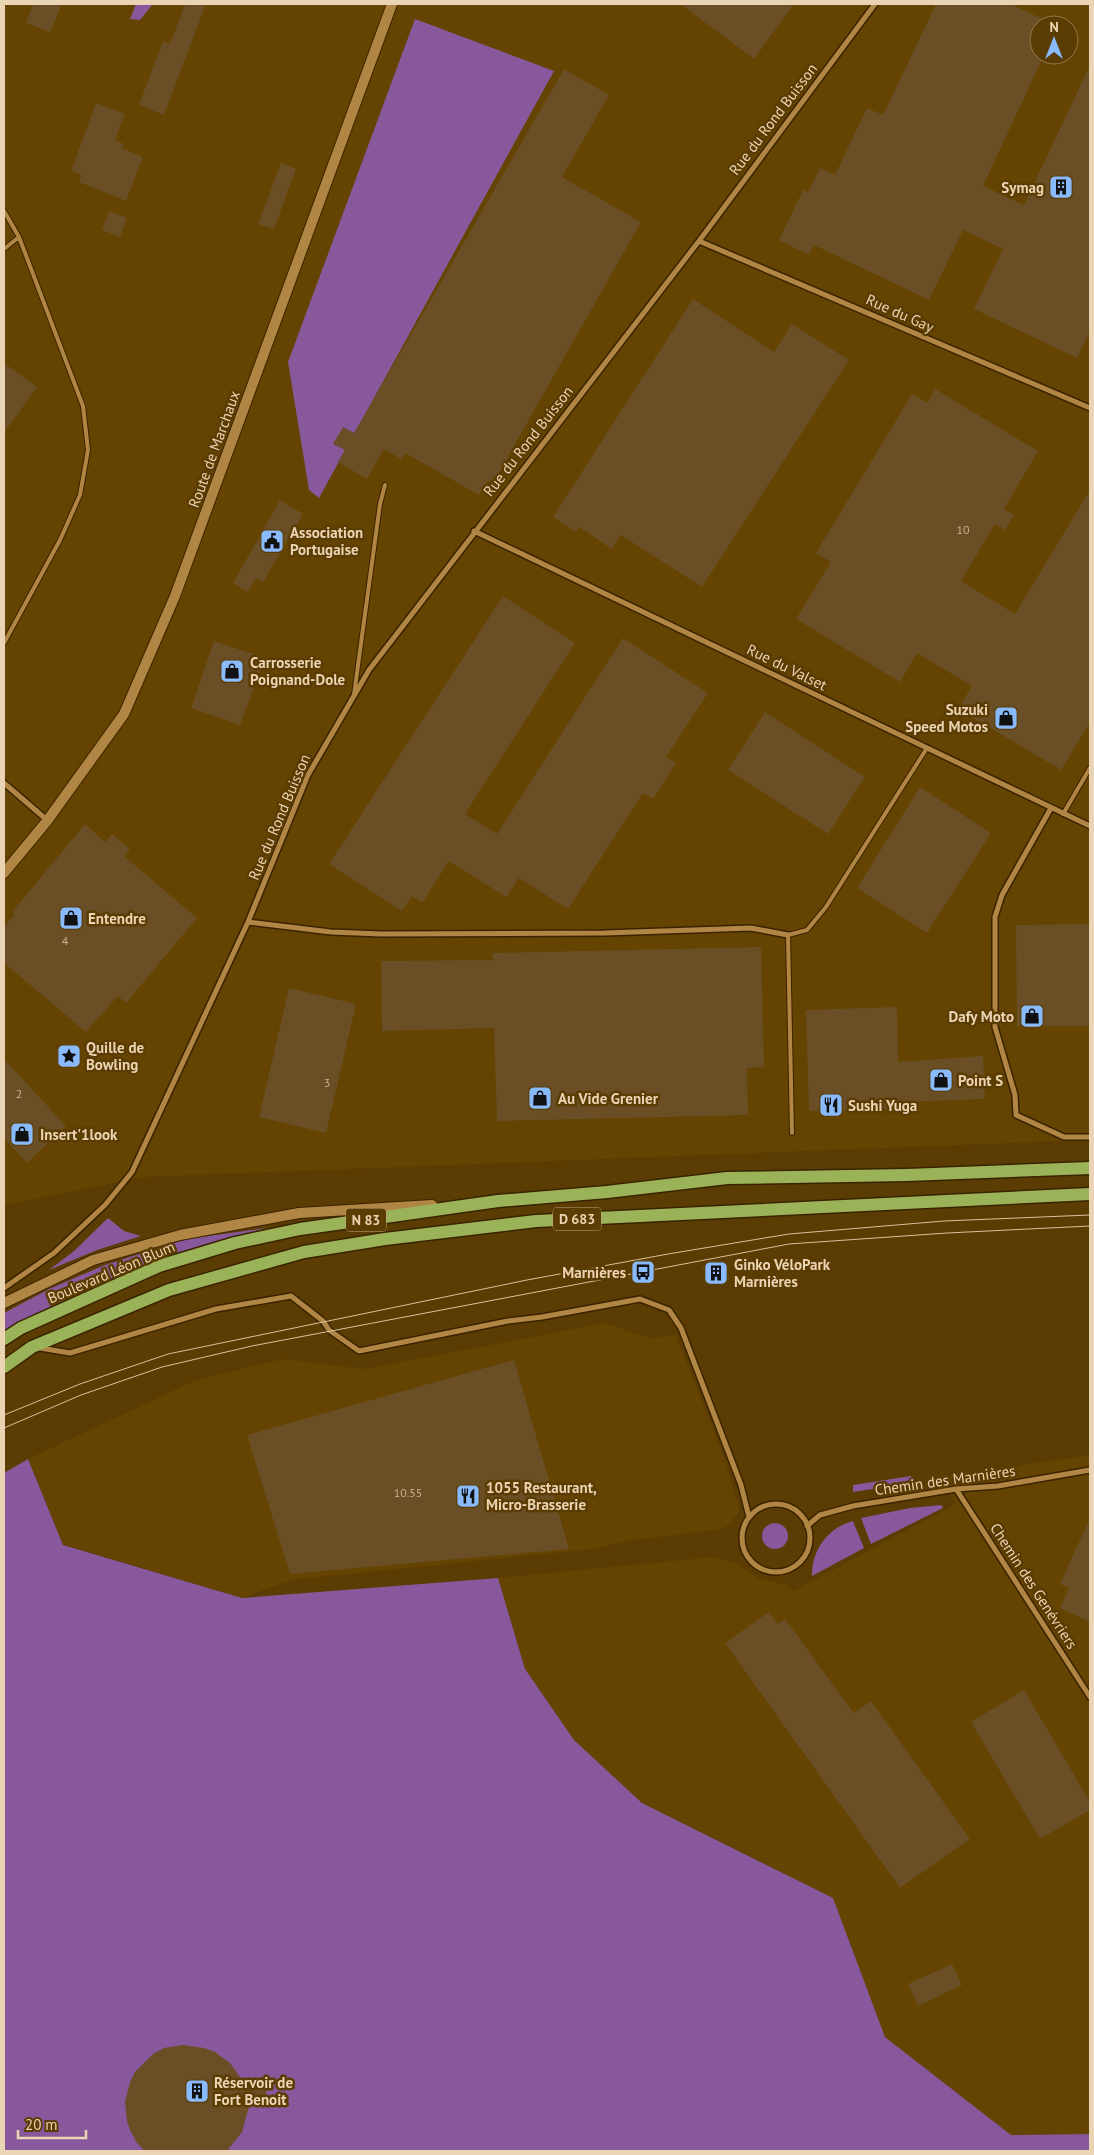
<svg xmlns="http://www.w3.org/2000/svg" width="1094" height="2155" font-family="'PT Sans',sans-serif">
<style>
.built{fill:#654300;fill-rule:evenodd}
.green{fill:#87589b}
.building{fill:#6a4f26}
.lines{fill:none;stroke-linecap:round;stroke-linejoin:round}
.service-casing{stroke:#3a2400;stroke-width:6}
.minor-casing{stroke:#3a2400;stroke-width:8}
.secondary-casing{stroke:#3a2400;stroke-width:12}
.primary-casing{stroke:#3a2400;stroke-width:15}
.service{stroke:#b18543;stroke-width:4}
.minor{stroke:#b18543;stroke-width:5}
.secondary{stroke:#b18543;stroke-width:10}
.primary{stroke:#9bb358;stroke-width:12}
.tram{stroke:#d9c19e;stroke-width:1}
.labels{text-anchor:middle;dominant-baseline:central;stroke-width:5;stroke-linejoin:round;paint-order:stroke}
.number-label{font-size:12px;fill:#cbb390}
.shield{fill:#5b3c02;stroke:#c0a67f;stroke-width:1}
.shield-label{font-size:14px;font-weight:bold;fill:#ebd4b4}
.street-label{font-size:15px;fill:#ebd4b4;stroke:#5b3c02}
.poi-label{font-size:15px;font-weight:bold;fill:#ebd4b4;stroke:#5b3c02;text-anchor:start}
</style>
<rect width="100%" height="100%" fill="#5b3c02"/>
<!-- built -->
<path class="built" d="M 4,4 L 1090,4 L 1090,1140 L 143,1177 L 4,1205 ZM 1039,25 L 1069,25 L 1069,55 L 1039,55 Z
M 605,1323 L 649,1338 L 676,1335 L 725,1461 L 739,1508 L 737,1515 L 728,1526 L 717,1530 L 626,1541 L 594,1549 L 291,1580 L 242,1598 L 63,1544 L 28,1459 L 196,1380 L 283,1359 L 364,1369 Z
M 1090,1455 L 1090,2134 L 1011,2135 L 885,2037 L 833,1898 L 642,1803 L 574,1740 L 525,1669 L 498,1578 L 713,1557 L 737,1563 L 757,1578 L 788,1585 L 793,1591 L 956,1504 L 938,1477 Z"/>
<!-- green -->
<path class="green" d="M 136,4 L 153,4 L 140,20 L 130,19 Z
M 415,19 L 554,71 L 319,498 L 309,490 L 288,362 Z
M 108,1218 L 124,1231 L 141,1236 L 97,1250 L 49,1270 L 74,1251 Z
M 266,1228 L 145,1264 L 77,1293 L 4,1330 L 4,1313 L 49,1289 L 105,1265 L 186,1239 Z
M 28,1459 L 63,1545 L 242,1598 L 498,1578 L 525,1669 L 574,1740 L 642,1803 L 833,1898 L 885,2037 L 1011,2135 L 1090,2134 L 1090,2151 L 4,2151 L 4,1473 Z
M 911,1476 L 915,1480 L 912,1483 L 853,1492 L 853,1485 Z
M 941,1505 L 943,1508 L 871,1544 L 861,1518 L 910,1508 Z
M 853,1521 L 864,1548 L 812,1576 C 812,1549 828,1528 853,1521 Z
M762 1536a13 13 0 1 1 26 0a13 13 0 1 1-26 0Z"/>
<!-- building -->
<path class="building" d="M 33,4 L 62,4 L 50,32 L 26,23 Z
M 185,4 L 206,4 L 164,115 L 139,105 L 163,41 L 170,44 Z
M 680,4 L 794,4 L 754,59 Z
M 936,4 L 1011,4 L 1055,25 L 1039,25 L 1039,55 L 1044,55 L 983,186 L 1024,205 L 1090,65 L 1090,331 L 1077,358 L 974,309 L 1003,249 L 963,230 L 929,300 L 814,245 L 809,255 L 779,240 L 803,190 L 808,192 L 820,168 L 835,175 L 867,108 L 883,115 Z
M 564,69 L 609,95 L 562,177 L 641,222 L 493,483 L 488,480 L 479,495 L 405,453 L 401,459 L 384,449 L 367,479 L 338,462 L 345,450 L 333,444 L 343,427 L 354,433 Z
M 96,103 L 125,114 L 115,140 L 124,144 L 122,148 L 143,157 L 126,201 L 79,182 L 81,175 L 71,171 Z
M 281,163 L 296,169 L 274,229 L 258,224 Z
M 109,211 L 127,218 L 120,237 L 102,230 Z
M 693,299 L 774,352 L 792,324 L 849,360 L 702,587 L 621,535 L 612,549 L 579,527 L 576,532 L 553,517 Z
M 4,363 L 37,387 L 4,433 Z
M 935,389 L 1038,451 L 1004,509 L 1014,515 L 1005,530 L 995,524 L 961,581 L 1015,614 L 1090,490 L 1090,722 L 1061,770 L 958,709 L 972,686 L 917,653 L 900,682 L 796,619 L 831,562 L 816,553 L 912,394 L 927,403 Z
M 280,500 L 303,514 L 263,582 L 256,578 L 248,592 L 233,583 Z
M 503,596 L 575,643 L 465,814 L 497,834 L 623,638 L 708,693 L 666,757 L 676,763 L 653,799 L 643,793 L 568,909 L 519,878 L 506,897 L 449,861 L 422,903 L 412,896 L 402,911 L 329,864 Z
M 214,641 L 265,658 L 240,725 L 191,708 Z
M 765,712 L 865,777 L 828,834 L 728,770 Z
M 920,787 L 991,833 L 927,933 L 857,888 Z
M 85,824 L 105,842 L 112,834 L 130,849 L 124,856 L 197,918 L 126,1003 L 118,996 L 86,1032 L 4,963 L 4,927 L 15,914 L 12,912 Z
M 1090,924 L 1090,1026 L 1017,1026 L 1016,925 Z
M 761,947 L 764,1067 L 747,1068 L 748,1115 L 497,1121 L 494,1028 L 382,1031 L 381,961 L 493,960 L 492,953 Z
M 289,988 L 356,1004 L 326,1133 L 259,1117 Z
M 897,1007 L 898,1062 L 983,1056 L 985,1099 L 899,1102 L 899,1109 L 809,1111 L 806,1010 Z
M 4,1059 L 66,1126 L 27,1163 L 4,1138 Z
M 726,1262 L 729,1280 L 706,1284 L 703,1266 Z
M 514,1360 L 569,1549 L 290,1574 L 247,1435 Z
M 1090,1518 L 1090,1622 L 1060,1608 L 1069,1588 L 1060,1584 Z
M 769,1612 L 778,1624 L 785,1619 L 854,1713 L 871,1701 L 970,1839 L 900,1888 L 725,1643 Z
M 1024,1690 L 1090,1802 L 1090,1810 L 1040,1839 L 971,1722 Z
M 952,1964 L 962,1985 L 918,2006 L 908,1984 Z
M 183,2045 L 204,2048 L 215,2052 L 230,2063 L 242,2080 L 265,2077 L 267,2101 L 250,2103 L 242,2132 L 227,2151 L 145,2151 L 137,2143 L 130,2130 L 127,2121 L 125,2102 L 130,2082 L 135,2072 L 153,2054 L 164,2048 Z"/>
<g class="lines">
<!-- service casing -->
<g class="service-casing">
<path id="service" d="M 4,211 L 19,237 L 83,406 L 88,450 L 80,495 L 60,540 L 4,643
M 4,249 L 19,237
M 354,695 L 380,504 L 385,485
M 1063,814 L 1090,768
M 792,1133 L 788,935 L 807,930 L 826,907 L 927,748"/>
</g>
<!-- minor casing -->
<g class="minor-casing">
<path id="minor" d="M 699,241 L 1090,408
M 474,531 L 1090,826
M 4,783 L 47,820
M 1051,808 L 1002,895 L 995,917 L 995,1027 L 1015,1095 L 1016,1115 L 1064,1137 L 1090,1137
M 248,922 L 331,932 L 381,934 L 605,933 L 751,928 L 788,935
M 4,1288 L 54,1253 L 105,1205 L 132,1172 L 248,922 L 308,775 L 369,670 L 699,241 L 875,4
M 40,1348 L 70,1353 L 216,1309 L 291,1296 L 323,1321 L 329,1330 L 359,1351 L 508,1321 L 542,1317 L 640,1299 L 669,1310 L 681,1328 L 741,1485 L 749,1517
M 956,1489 L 1090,1697
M742 1538a34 34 0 1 1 68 0a34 34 0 1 1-68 0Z
M 807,1526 L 820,1515 L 853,1506 L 956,1489 L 998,1486 L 1090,1470"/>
</g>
<!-- secondary casing -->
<g class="secondary-casing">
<path id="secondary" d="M 4,873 L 47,821 L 124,714 L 175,596 L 392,4
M 4,1303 L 93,1260 L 180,1235 L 299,1213 L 432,1205"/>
</g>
<!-- primary casing -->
<g class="primary-casing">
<path id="primary" d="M 4,1339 L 21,1328 L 159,1266 L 235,1243 L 300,1229 L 498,1201 L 607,1192 L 727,1178 L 907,1175 L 1090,1168
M 4,1367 L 32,1347 L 169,1290 L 304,1252 L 385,1239 L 536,1221 L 1090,1194"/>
</g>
<!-- service -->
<use href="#service" class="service"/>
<!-- minor -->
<use href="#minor" class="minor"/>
<!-- secondary -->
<use href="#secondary" class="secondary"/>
<!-- primary -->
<use href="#primary" class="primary"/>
<!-- tram -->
<path class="tram" d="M 4,1415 L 80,1384 L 168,1354 L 527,1280 L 668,1254 L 789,1234 L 944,1221 L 1090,1215
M 4,1428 L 81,1395 L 162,1367 L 252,1346 L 789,1244 L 947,1233 L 1090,1226"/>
</g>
<!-- icons -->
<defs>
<g id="building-square" transform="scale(1.25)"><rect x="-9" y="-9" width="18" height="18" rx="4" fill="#88bafc" stroke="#5b3c02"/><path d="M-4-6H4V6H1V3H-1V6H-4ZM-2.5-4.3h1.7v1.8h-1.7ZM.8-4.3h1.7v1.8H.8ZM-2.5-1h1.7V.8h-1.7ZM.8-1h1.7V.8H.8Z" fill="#111"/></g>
<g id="civic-square" transform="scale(1.25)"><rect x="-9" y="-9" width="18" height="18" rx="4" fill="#88bafc" stroke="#5b3c02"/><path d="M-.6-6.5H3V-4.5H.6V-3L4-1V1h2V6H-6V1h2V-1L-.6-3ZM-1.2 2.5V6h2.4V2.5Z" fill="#111"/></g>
<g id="shop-square" transform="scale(1.25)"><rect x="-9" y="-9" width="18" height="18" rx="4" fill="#88bafc" stroke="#5b3c02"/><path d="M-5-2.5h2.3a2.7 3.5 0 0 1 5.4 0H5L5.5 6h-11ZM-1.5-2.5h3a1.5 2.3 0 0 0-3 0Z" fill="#111"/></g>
<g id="sight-square" transform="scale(1.25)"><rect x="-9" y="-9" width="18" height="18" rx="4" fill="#88bafc" stroke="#5b3c02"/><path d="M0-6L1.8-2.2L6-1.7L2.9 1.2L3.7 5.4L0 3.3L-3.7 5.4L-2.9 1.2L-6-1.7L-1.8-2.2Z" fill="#111"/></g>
<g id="restaurant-square" transform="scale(1.25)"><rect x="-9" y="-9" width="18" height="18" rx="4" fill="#88bafc" stroke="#5b3c02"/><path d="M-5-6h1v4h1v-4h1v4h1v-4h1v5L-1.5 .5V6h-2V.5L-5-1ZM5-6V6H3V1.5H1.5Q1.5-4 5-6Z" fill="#111"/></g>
<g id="bus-square" transform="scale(1.25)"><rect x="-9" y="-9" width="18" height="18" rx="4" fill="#88bafc" stroke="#5b3c02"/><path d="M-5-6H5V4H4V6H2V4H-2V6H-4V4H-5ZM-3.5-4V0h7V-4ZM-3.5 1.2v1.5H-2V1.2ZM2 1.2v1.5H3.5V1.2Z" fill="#111"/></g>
</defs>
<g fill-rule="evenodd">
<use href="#building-square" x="1061" y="187"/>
<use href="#civic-square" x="272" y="541"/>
<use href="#shop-square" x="232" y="671"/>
<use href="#shop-square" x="1006" y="718"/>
<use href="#shop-square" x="71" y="918"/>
<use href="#shop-square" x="1032" y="1016"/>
<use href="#sight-square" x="69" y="1056"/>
<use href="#shop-square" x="941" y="1080"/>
<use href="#shop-square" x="540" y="1098"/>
<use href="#restaurant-square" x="831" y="1105"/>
<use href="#shop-square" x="22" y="1134"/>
<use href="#bus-square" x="643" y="1272"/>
<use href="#building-square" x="716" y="1273"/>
<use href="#restaurant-square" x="468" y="1496"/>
<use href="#building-square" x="197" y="2091"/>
</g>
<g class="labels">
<!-- number labels -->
<g class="number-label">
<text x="963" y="529">10</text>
<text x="65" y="940">4</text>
<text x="327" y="1082">3</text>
<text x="19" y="1093">2</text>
<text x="408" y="1492">10.55</text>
</g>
<!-- shield labels -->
<g class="shield">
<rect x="553" y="1207.5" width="48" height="23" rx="4"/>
<rect x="346" y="1208.5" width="40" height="23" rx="4"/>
</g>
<g class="shield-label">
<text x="577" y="1219">D 683</text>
<text x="366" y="1220">N 83</text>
</g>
<!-- street labels -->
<g class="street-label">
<text transform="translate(773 119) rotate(-53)">Rue du Rond Buisson</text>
<text transform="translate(900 313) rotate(24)">Rue du Gay</text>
<text transform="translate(528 441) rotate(-52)">Rue du Rond Buisson</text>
<text transform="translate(214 449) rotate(-70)">Route de Marchaux</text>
<text transform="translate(787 667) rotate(26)">Rue du Valset</text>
<text transform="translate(279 817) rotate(-67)">Rue du Rond Buisson</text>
<text transform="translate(111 1272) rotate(-23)">Boulevard Léon Blum</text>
<text transform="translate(945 1480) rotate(-8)">Chemin des Marnières</text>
<text transform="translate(1034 1586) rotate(57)">Chemin des Genévriers</text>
</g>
<!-- poi labels -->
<g class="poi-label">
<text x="1044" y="187" text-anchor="end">Symag</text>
<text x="290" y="532">Association<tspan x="290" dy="17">Portugaise</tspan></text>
<text x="250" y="662">Carrosserie<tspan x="250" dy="17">Poignand-Dole</tspan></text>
<text x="988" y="709" text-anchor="end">Suzuki<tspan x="988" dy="17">Speed Motos</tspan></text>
<text x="88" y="918">Entendre</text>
<text x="1014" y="1016" text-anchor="end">Dafy Moto</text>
<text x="86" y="1047">Quille de<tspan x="86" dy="17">Bowling</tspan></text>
<text x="958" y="1080">Point S</text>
<text x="558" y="1098">Au Vide Grenier</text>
<text x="848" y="1105">Sushi Yuga</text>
<text x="40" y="1134">Insert'1look</text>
<text x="734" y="1264">Ginko VéloPark<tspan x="734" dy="17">Marnières</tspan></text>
<text x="626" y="1272" text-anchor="end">Marnières</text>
<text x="486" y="1487">1055 Restaurant,<tspan x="486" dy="17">Micro-Brasserie</tspan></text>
<text x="214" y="2082">Réservoir de<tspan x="214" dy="17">Fort Benoit</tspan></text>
</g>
</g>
<!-- border -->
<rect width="1094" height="2155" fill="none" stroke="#ebd4b4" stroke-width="10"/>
<!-- north arrow -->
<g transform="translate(1054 40)"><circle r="24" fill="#5b3c02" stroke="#957949"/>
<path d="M0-4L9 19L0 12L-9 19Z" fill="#88bafc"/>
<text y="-8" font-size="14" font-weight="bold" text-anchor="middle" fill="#ebd4b4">N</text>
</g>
<!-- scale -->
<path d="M18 2130v8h68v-8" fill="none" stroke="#ebd4b4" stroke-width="2.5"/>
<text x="25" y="2130" font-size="15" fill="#ebd4b4" stroke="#5b3c02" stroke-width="4" paint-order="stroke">20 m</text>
</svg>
